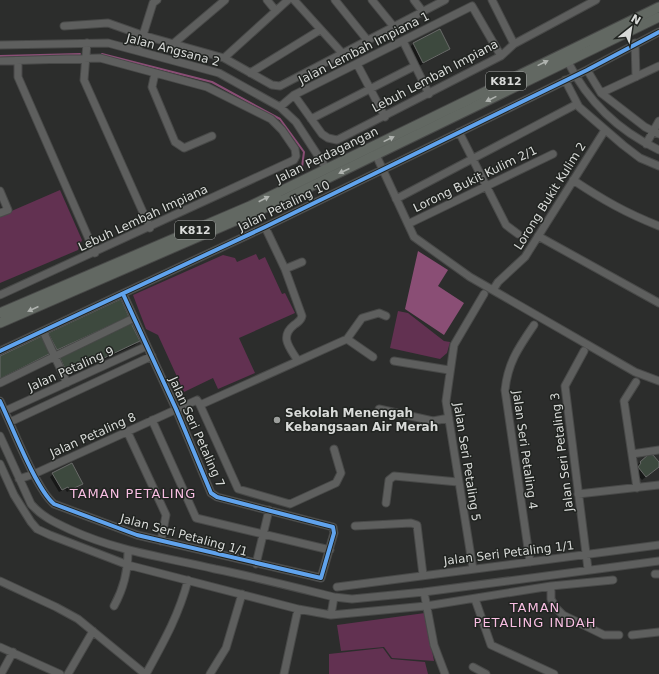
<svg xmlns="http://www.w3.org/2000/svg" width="659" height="674" font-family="'DejaVu Sans',sans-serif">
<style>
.green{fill:#623151}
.water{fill:#8a4e75}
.shadow{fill:#0007}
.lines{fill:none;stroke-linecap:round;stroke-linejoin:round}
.stream{stroke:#8a4e75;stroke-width:2}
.building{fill:#3d493e;stroke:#696a69}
.minor-casing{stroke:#484948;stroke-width:9}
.major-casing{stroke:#484948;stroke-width:11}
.minor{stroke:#5e5f5e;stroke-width:7}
.major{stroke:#626862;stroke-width:9}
.cycleway-casing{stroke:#212421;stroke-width:6}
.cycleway{stroke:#60a3ed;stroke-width:4}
.oneway{fill:#afb3af}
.poi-dot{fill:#9c9e9c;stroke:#212421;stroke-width:1.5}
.labels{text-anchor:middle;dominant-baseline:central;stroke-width:3;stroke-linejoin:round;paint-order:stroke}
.shield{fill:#212421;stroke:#a2a4a2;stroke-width:1}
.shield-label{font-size:11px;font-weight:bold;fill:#d9dbd9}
.street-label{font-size:12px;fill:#d9dbd9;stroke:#212421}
.poi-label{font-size:12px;font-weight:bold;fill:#d9dbd9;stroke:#212421;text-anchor:start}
.neighbourhood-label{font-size:13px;letter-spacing:1px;fill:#f8bee2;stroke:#212421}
</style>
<rect width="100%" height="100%" fill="#2c2d2c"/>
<!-- green -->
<path class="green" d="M 60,190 L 82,240 L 78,250 L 0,283 L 0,216 Z
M 256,254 L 259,260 L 265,257 L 282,294 L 285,293 L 295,313 L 239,338 L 255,373 L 218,389 L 213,378 L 184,392 L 158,335 L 146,329 L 133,295 L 223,255 L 235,258 L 237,262 Z
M 398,311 L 408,313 L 444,341 L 450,342 L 447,353 L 440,359 L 390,348 Z
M 425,613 L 434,661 L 392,658 L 384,647 L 341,651 L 337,625 Z
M 383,648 L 391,659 L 425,662 L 428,674 L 329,674 L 329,654 Z"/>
<!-- water -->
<path class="water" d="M 418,251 L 448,270 L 438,286 L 464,303 L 444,335 L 405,309 Z"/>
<!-- shadow -->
<path class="shadow" d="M 440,31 L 449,48 L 445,52 L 419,66 L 409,48 L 413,44 Z
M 124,321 L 53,354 L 45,337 L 49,333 Z
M 139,341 L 135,345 L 64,378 L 56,361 L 60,357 Z
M 50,353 L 46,357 L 0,380 L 0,357 Z
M 649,455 L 659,463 L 659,466 L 642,480 L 635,472 L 638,468 L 636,466 Z
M 53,474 L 81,484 L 67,492 L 65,489 L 59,492 L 50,477 Z"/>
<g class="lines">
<!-- stream -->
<path class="stream" d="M 102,54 L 212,82 L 280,119 L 304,152 L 302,167
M 0,56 L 80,54"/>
</g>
<!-- building -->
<path class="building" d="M 440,29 L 450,49 L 423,63 L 413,43 Z
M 121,299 L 129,317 L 57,350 L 48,333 Z
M 131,323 L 140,341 L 68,375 L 59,356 Z
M 42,336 L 51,353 L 0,379 L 0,356 Z
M 649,454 L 653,455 L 659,462 L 659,467 L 646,477 L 638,467 L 641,463 L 640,462 Z
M 72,463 L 83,484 L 70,490 L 68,487 L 62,490 L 52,473 Z"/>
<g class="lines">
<!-- minor casing -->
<g class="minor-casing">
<path id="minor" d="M 267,0 L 276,11
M 294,0 L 343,54
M 335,0 L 368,41
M 372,0 L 394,27
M 414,0 L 423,12
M 492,0 L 514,44
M 64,26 L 108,23 L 142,35 L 224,58 L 272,85 L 280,86 L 445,0
M 403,41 L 429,94
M 87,43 L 84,80 L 150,228
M 635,43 L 636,77
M 173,44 L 225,0
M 0,45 L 108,43 L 219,73 L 280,107 L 296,122 L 326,168
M 138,51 L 153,3 L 157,0
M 224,58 L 288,0
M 0,61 L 100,58 L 207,87 L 271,119 L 282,130 L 295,149 L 296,156 L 294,160 L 0,295
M 18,61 L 18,77 L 95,253
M 568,62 C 588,102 619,131 659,150
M 357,64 L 385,117
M 587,70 L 601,93 L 645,127 L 659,134
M 155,73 L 152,87 L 175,142 L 184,148 L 212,136
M 250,73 L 320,30
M 565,80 L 579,107 L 623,145 L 640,158 L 659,166
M 601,93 L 659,66
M 294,95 L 322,134 L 328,138 L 337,140 L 501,56 L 514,44 L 596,0
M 280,107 L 294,95 L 472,6 L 501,56
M 311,119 L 415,66
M 459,132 L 506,225 L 518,234
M 646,144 L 659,121
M 376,155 L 414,237 L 470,277 L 635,372 L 659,381
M 573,180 C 603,200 626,213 659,226
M 0,191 L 8,210 L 0,213
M 396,199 L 577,104
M 408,224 L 553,154
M 265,227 L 285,269 L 302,316 C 301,321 298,322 294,325 C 279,337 290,348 298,361
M 538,236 L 659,303
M 285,269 L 302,262
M 493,290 L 498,282 L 525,257 L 605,130
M 43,331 L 67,383
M 347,339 L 373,357
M 0,351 L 265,227 L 587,70 L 659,32
M 584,351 L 565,386 L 588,569
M 394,361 L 449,370
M 636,382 L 624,401 L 637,488
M 0,383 L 134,318
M 0,401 C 12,426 36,489 54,504 L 137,535 L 321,578 L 334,533 L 333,527 L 217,497 L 211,493 L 176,409 L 123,294
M 200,405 L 238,489 L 290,504 L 336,483 L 341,473 L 334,449
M 379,409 L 433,421 L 449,418
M 5,411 L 147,346
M 152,420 L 196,518 L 330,550
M 10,422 L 152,356
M 127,431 L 166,515 L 161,541
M 0,436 L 31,504 C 42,517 56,523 71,530 C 120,552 164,557 215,569 C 255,577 294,587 334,597 L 352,599 L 424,592 L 659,561
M 632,454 L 659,450
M 0,464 L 14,495 L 31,522 L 37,529 L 50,535 L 128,565 L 298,609 L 331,615 L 426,606 L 551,586 L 613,580
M 19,479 L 34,474 L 197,400 L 200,405 L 347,339 L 362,318 L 379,313 L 386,316
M 578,494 L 659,485
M 386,503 L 389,480 L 394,476 L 458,482
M 355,526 L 411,523 L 417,525 L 423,575
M 530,562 L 505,390 C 508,362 519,347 534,325
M 256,564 L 269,510
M 473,569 L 446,401 L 454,345 L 484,294
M 655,574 L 659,574
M 0,581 L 56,607 L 78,619 L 145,674
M 551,586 L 551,599 L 556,608 L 563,615 L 604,635 L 619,635
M 337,587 L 659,545
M 424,592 L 434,645 L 445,674
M 475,599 L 491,645 L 554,674
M 114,606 C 124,588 128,572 128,551
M 331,615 L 334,597
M 632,635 L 659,632
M 0,647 L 60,674
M 473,667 L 486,674
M 1,674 L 13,652
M 68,674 L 93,631
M 146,674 C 163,643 179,615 188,580
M 210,674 L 226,648 L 242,594
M 284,674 L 298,609"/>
</g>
<!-- major casing -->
<g class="major-casing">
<path id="major" d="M 0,313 L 250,206 L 659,7
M 0,323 L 283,200 L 659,17"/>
</g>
<!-- minor -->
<use href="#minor" class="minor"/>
<!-- major -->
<use href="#major" class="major"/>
<!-- cycleway casing -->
<g class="cycleway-casing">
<path id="cycleway" d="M 0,351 L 265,227 L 587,70 L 659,32
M 0,401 C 12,426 36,489 54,504 L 137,535 L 321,578 L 334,533 L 333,527 L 217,497 L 211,493 L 176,409 L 123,294"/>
</g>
<!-- cycleway -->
<use href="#cycleway" class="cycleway"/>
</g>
<!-- one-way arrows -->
<defs><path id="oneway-solid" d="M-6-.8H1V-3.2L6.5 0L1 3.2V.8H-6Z"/></defs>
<g class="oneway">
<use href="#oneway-solid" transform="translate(543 63) rotate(-26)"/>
<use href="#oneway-solid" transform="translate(491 99) rotate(154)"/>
<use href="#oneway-solid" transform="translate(389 139) rotate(-26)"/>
<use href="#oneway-solid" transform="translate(344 171) rotate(155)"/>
<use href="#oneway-solid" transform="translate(264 199) rotate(-27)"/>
<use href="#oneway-solid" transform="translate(33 309) rotate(156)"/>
</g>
<!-- markers -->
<circle class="poi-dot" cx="277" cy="420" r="4"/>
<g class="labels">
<!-- shield labels -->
<g class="shield">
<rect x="486" y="72" width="40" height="18" rx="3"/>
<rect x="175" y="221" width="40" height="18" rx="3"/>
</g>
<g class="shield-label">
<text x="506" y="81">K812</text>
<text x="195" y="230">K812</text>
</g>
<!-- street labels -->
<g class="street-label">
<text transform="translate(364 48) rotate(-27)">Jalan Lembah Impiana 1</text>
<text transform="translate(173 50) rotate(15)">Jalan Angsana 2</text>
<text transform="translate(435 76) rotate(-28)">Lebuh Lembah Impiana</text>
<text transform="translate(327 155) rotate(-26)">Jalan Perdagangan</text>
<text transform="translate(475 179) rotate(-26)">Lorong Bukit Kulim 2/1</text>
<text transform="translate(550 196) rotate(-58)">Lorong Bukit Kulim 2</text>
<text transform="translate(284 206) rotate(-26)">Jalan Petaling 10</text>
<text transform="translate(143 218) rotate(-25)">Lebuh Lembah Impiana</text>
<text transform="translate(71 369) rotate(-24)">Jalan Petaling 9</text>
<text transform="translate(197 432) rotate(66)">Jalan Seri Petaling 7</text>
<text transform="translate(93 435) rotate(-24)">Jalan Petaling 8</text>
<text transform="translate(525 450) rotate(82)">Jalan Seri Petaling 4</text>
<text transform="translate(562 452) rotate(-97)">Jalan Seri Petaling 3</text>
<text transform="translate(467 462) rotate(81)">Jalan Seri Petaling 5</text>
<text transform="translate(184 535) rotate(15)">Jalan Seri Petaling 1/1</text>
<text transform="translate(509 553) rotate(-7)">Jalan Seri Petaling 1/1</text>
</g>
<!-- poi labels -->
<g class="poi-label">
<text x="285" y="413">Sekolah Menengah<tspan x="285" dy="14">Kebangsaan Air Merah</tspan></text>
</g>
<!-- neighbourhood labels -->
<g class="neighbourhood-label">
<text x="133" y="493">TAMAN PETALING</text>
<text x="535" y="607">TAMAN<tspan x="535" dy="15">PETALING INDAH</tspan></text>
</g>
</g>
<!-- north arrow -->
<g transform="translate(631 28) rotate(30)" stroke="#212421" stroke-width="3" paint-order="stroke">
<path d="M0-3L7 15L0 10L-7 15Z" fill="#d9dbd9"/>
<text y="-6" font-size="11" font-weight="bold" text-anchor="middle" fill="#d9dbd9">N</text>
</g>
</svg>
